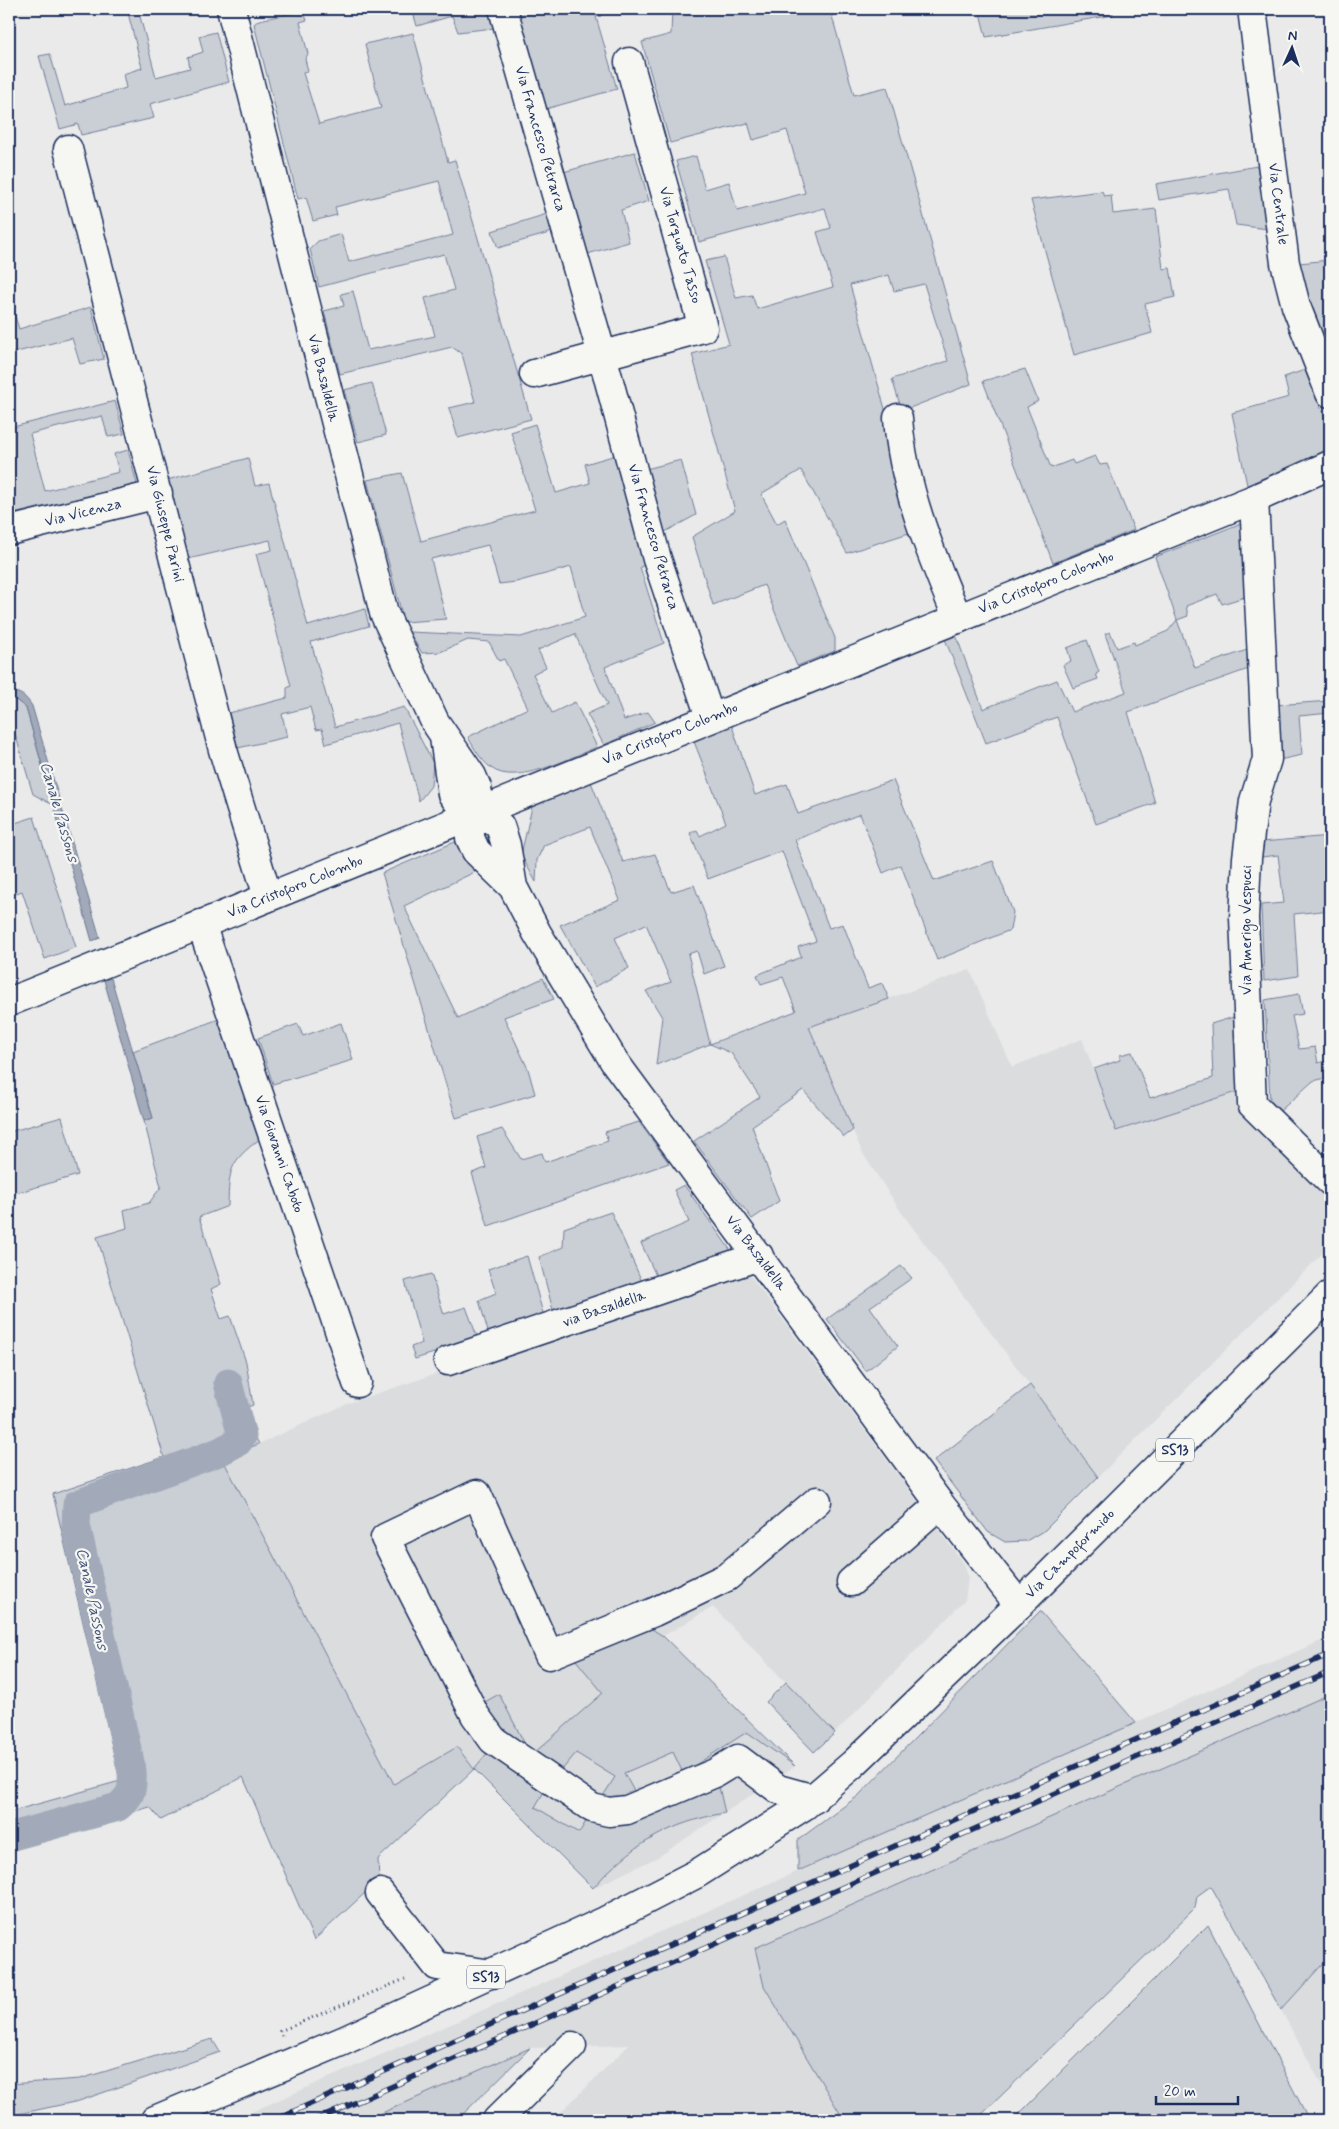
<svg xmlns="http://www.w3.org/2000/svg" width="1339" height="2129" font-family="Mynerve,sans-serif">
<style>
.built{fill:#dadcde}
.green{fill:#caced5;stroke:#727e9a}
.water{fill:#a2aaba;stroke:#6c7995}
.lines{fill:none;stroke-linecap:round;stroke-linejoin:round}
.canal{stroke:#a2aaba;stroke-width:29}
.minor-casing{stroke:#1b2f5e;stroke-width:31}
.major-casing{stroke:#1b2f5e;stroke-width:31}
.path{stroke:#1b2f5e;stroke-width:3;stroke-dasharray:1 4;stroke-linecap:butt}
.minor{stroke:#f6f6f2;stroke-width:28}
.major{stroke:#f6f6f2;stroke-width:28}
.rail-casing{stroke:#1b2f5e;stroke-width:5.5}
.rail{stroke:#f6f6f2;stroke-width:4;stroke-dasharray:11;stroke-linecap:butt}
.labels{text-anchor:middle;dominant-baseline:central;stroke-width:4.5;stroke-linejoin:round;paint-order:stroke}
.shield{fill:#f6f6f2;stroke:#5d6b8a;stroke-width:1}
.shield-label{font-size:14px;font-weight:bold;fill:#1b2f5e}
.street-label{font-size:15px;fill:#1b2f5e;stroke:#f6f6f2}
.water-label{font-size:16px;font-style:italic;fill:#44547a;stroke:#f6f6f2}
</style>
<rect width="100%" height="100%" fill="#e9eae9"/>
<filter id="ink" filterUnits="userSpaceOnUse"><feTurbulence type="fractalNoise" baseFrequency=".02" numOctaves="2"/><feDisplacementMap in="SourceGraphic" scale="10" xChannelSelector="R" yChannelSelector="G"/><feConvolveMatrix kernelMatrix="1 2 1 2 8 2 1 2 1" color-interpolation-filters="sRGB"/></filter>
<g filter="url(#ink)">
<!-- built -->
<path class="built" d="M 970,970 L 1012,1067 L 1082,1039 L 1117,1131 L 1242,1090 L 1243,1106 L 1330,1199 L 1330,1246 L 1098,1477 L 902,1213 L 862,1152 L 809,1027 Z
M 746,1270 L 964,1564 L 968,1577 L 965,1600 L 835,1733 L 713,1607 L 663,1636 L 795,1766 L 658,1857 L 593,1888 L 474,1769 L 457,1747 L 394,1784 L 222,1458 L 259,1444 L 349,1403 Z
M 1330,1637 L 1330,1694 L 755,1948 L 764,1986 L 844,2120 L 553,2120 L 629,2045 L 530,2048 L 366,2120 L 233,2120 Z
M 1330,1956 L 1330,2100 L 1281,2010 Z"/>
<!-- green -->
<path class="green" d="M 127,9 L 138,9 L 156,77 L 190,68 L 188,57 L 203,52 L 199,36 L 216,32 L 229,82 L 150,104 L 154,118 L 81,135 L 78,124 L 60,129 L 39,56 L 50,54 L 65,106 L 126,88 L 123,74 L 142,68 Z
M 412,9 L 488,9 L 494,28 L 458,32 L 452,16 L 417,26 Z
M 513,9 L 600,9 L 601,16 L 596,17 L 617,89 L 542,110 Z
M 676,9 L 830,9 L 854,95 L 887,87 L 971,384 L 902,411 L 892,379 L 948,361 L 924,284 L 894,291 L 889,275 L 850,285 L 887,416 L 887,447 L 895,481 L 915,531 L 847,553 L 801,470 L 761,494 L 777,524 L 785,519 L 835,638 L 835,651 L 797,666 L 764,585 L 713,605 L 692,537 L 735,511 L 692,354 L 729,344 L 705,261 L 724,257 L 736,298 L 752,295 L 757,309 L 833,287 L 817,232 L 831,228 L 825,208 L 699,242 L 676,161 L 696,156 L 705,189 L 729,182 L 737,211 L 805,193 L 787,130 L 753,140 L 748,123 L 670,143 L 642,42 L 671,34 L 672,10 Z
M 979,9 L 1112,9 L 1113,15 L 986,37 Z
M 303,11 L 307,20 L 300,22 L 308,54 L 305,59 L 308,71 L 303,73 L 319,124 L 381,108 L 365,44 L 413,33 L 448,162 L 455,160 L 531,419 L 458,438 L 449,408 L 475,402 L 462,354 L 452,347 L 340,374 L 324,311 L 344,306 L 341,294 L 353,291 L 368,350 L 435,336 L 425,298 L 454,290 L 444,254 L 319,287 L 310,249 L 318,241 L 341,234 L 349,262 L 453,235 L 439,181 L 335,207 L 337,215 L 313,221 L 306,197 L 298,199 L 254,24 L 259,20 Z
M 635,152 L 649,201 L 621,210 L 629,242 L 584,255 L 560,173 Z
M 1257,166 L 1268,229 L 1236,225 L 1229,189 L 1159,200 L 1156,184 Z
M 1102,191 L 1104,196 L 1111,195 L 1113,214 L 1156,209 L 1163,269 L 1170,268 L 1175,297 L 1145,304 L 1152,333 L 1074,355 L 1031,200 Z
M 550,213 L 556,231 L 498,248 L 492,231 Z
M 1330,260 L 1330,358 L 1304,300 L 1299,263 Z
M 9,297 L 19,329 L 91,307 L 104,359 L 80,364 L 72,338 L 9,354 Z
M 1025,369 L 1038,401 L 1027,407 L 1051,468 L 1072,460 L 1074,464 L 1095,456 L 1100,465 L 1107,464 L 1134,530 L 1053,563 L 983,381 Z
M 1305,370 L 1330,430 L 1330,445 L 1320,455 L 1247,485 L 1232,413 L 1289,397 L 1284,377 Z
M 372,383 L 386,435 L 358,442 L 344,390 Z
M 115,401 L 124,434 L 108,437 L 102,416 L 30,434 L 45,491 L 119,472 L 114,454 L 128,450 L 137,484 L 9,515 L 9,428 Z
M 535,424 L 556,493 L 590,483 L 585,464 L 616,455 L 647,564 L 640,567 L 664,643 L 605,667 L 624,720 L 648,712 L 655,722 L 604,745 L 587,714 L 607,705 L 575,634 L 538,650 L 546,667 L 533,674 L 552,713 L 575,702 L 597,747 C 571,757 516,787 491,768 C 480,759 474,748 468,737 L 528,708 L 504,659 L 499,661 L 489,642 L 468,640 L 440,652 L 422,653 L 409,632 L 521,637 L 585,617 L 571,567 L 516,582 L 499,584 L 488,545 L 431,559 L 446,619 L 404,622 L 367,480 L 402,473 L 421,541 L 535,510 L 511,432 Z
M 248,458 L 255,486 L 269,483 L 308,626 L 365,609 L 369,626 L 311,642 L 335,727 L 404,707 L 433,763 L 431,786 L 419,801 L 398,723 L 326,744 L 322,729 L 316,730 L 310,707 L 282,714 L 287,737 L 238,748 L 229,713 L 287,698 L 287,688 L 291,686 L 256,554 L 272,550 L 270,540 L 188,559 L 167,480 Z
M 681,460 L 696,515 L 663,533 L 646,469 Z
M 1247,521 L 1251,595 L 1222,604 L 1217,594 L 1186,606 L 1188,616 L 1177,620 L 1195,668 L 1253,648 L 1254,667 L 1128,712 L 1155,803 L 1096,824 L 1057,717 L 986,743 L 945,639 L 956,635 L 983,709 L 1057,680 L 1072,712 L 1126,692 L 1105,634 L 1110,632 L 1117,648 L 1134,642 L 1135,645 L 1168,631 L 1177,620 L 1155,557 Z
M 1330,622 L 1330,661 L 1326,662 L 1324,623 Z
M 1087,640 L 1099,672 L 1096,674 L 1098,679 L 1073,688 L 1063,665 L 1071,661 L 1067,648 Z
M 9,698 L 16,700 L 26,708 L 53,805 L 33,794 L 9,713 Z
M 1330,701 L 1330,713 L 1299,716 L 1302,755 L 1279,760 L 1275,705 Z
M 731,723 L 755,795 L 787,784 L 798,814 L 893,780 L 934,881 L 993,861 L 1013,912 L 1010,930 L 937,960 L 901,865 L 883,873 L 860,814 L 795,840 L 829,928 L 843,924 L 868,988 L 882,983 L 889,999 L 809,1027 L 853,1130 L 844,1137 L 803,1090 L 752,1126 L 779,1201 L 752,1219 L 694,1141 L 760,1097 L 731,1053 L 710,1044 L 656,1065 L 662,1017 L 646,991 L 671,982 L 646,924 L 615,938 L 629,968 L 595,987 L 560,925 L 620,900 L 590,827 L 544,845 L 537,860 L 536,882 L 521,855 L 532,807 L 591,782 L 623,862 L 655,854 L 671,892 L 694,885 L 724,966 L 704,974 L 697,951 L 688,954 L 710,1044 L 796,1011 L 783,977 L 761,984 L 757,975 L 801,957 L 798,947 L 816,941 L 782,851 L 708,879 L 690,833 L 697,830 L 700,836 L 726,823 L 693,739 Z
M 34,817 L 76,947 L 45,959 L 22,891 L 9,896 L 9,825 Z
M 1330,836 L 1330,910 L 1294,914 L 1298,976 L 1264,981 L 1261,905 L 1284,903 L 1278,855 L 1262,857 L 1262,842 Z
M 455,842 L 481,869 L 404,906 L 458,1018 L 543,978 L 554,999 L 504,1017 L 528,1069 L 535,1094 L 456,1118 L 382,873 Z
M 1299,994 L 1303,1014 L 1292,1016 L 1299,1049 L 1315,1047 L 1318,1063 L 1329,1060 L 1330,1077 L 1313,1081 L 1280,1111 L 1270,1102 L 1265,1000 Z
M 1237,1016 L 1242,1090 L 1116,1131 L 1094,1069 L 1120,1060 L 1120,1055 L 1132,1052 L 1150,1098 L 1213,1078 L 1211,1024 Z
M 219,1019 L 260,1139 C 229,1162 229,1170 228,1206 L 199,1217 L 221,1284 L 211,1289 L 221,1319 L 230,1316 L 246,1362 L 253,1405 L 245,1408 L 251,1429 L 259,1444 L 222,1458 L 394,1784 L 457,1747 L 474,1769 L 488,1752 L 545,1790 L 535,1807 L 579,1833 L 588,1818 L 658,1812 L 719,1787 L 725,1813 C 671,1822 629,1846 593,1888 L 474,1769 L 378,1859 L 379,1880 L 314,1940 L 243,1777 L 161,1820 L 150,1807 L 9,1846 L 9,1812 L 120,1781 L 53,1494 L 164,1457 L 97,1237 L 127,1228 L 124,1210 L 149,1203 L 161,1187 L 144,1121 L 153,1118 L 133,1051 Z
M 341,1023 L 353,1060 L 273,1084 L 258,1038 L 298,1024 L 303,1036 Z
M 62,1117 L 78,1175 L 9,1195 L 9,1132 Z
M 639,1122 L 669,1163 L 488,1226 L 472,1173 L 486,1168 L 477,1137 L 502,1129 L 521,1159 L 542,1153 L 545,1162 L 608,1141 L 605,1132 Z
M 684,1185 L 734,1255 L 658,1280 L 641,1243 L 689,1222 L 674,1190 Z
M 611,1212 L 643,1284 L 554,1314 L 539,1257 L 563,1247 L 564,1228 Z
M 527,1256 L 544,1317 L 489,1335 L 479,1300 L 496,1293 L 488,1269 Z
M 901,1266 L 912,1278 L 870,1307 L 898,1346 L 866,1371 L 827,1319 Z
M 431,1274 L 444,1314 L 466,1307 L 478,1339 L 415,1359 L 411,1347 L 422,1343 L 405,1281 Z
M 1030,1385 L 1098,1477 L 1045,1530 L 1026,1541 L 1005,1542 L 988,1532 L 934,1461 Z
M 1040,1611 L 1136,1723 L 798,1871 L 798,1840 L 858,1796 Z
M 652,1629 L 663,1636 L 795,1766 L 747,1732 L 683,1773 L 673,1752 L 624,1773 L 635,1793 L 615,1799 L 603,1796 L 615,1777 L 576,1753 L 561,1771 L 534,1753 L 603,1693 L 575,1659 Z
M 786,1682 L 835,1733 L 814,1752 L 766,1702 Z
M 499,1694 L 527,1748 L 497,1723 L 483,1703 Z
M 1330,1694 L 1330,1956 L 1281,2010 L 1211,1886 L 1197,1896 L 1195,1908 L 976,2120 L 844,2120 L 764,1986 L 755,1948 Z
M 1208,1925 L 1309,2120 L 1013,2120 Z
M 212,2039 L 220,2052 L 79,2101 L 9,2116 L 9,2084 L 80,2079 Z
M 530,2048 L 457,2120 L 366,2120 Z"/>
<!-- water -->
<path class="water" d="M 9,691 C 20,692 26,696 32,706 L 100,938 L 92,941 L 26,708 L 16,700 L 9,698 Z
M 111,978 L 153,1118 L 144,1121 L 104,980 Z"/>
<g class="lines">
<!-- canal -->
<path class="canal" d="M 9,1837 L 118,1807 C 132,1795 133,1789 132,1771 L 76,1525 L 77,1504 L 219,1452 L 238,1442 L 242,1436 L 228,1383"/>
<!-- minor casing -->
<g class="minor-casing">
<path id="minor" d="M 231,9 L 384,613 L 435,722 L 472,776 L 477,788 L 479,801 L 470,825 L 470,838 L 476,851 L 513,887
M 503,9 L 602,355 L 657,559 L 710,717
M 1252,9 L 1285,263 L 1296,306 L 1330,393
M 68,149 L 223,750 L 268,897
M 534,374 L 703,328 L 629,62
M 898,418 C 903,488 931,554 958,619
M 1254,499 L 1267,759 L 1254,801 L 1247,858 L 1244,918 L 1252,1104 L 1330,1181
M 9,531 L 158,494
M 444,737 L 452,794 L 462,807 L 475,814 L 489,818 L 500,826 L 506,845 L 513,887 L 537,933 L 614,1061 L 940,1504 L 1019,1605
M 201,924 L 357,1383
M 448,1361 L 759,1256
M 851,1582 L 940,1504
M 814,1799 L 778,1789 L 738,1759 L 715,1773 L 627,1810 L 609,1812 L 592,1808 L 493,1740 L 475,1715 L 385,1538 L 477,1494 L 549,1655 L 654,1612 L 727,1577 L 817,1501
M 380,1893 L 437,1966 L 492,1974
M 497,2120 L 572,2046"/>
</g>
<!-- major casing -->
<g class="major-casing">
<path id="major" d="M 9,1002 L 1254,499 L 1330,465
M 155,2120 L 343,2041 L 605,1921 L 698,1873 L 804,1806 L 853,1764 L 1019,1605 L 1330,1295"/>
</g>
<!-- path -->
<path class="path" d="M 282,2036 L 280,2031 L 405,1979"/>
<!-- minor -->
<use href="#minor" class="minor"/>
<!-- major -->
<use href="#major" class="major"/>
<!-- rail casing -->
<g class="rail-casing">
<path id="rail" d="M 274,2120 L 1330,1654
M 316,2120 L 1330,1672"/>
</g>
<!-- rail -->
<use href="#rail" class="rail"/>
</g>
</g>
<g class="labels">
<!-- shield labels -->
<g class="shield">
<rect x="1156" y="1438.5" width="38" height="23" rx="4"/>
<rect x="467" y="1965.5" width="38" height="23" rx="4"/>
</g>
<g class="shield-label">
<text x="1175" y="1450">SS13</text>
<text x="486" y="1977">SS13</text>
</g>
<!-- street labels -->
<g class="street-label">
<text transform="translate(540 139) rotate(74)">Via Francesco Petrarca</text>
<text transform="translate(1278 204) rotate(83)">Via Centrale</text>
<text transform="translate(680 245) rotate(74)">Via Torquato Tasso</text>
<text transform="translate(323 378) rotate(76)">Via Basaldella</text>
<text transform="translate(83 513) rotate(-14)">Via Vicenza</text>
<text transform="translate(165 524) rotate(76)">Via Giuseppe Parini</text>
<text transform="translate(653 537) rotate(74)">Via Francesco Petrarca</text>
<text transform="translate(1046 583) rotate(-22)">Via Cristoforo Colombo</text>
<text transform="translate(670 734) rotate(-22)">Via Cristoforo Colombo</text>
<text transform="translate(295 887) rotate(-22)">Via Cristoforo Colombo</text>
<text transform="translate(1247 930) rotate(-90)">Via Amerigo Vespucci</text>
<text transform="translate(279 1154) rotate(71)">Via Giovanni Caboto</text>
<text transform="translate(756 1253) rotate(53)">Via Basaldella</text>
<text transform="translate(604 1309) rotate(-19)">via Basaldella</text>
<text transform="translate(1070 1554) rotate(-45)">Via Campoformido</text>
</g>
<!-- water labels -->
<g class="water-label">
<text transform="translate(59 812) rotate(74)">Canale Passons</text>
<text transform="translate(92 1599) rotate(78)">Canale Passons</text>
</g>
</g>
<!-- margin -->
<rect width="1339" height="2129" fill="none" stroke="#f6f6f2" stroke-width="30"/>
<rect x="15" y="15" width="1309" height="2099" fill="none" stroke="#1b2f5e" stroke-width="2" filter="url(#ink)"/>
<!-- north arrow -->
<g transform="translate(1292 48) rotate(3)" stroke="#f6f6f2" stroke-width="4" paint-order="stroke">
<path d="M0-4L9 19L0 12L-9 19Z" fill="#1b2f5e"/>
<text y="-8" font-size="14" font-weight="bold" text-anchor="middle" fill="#1b2f5e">N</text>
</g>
<!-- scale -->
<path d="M1156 2096v8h82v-8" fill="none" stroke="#1b2f5e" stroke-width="2.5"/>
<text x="1164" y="2096" font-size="15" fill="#1b2f5e" stroke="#f6f6f2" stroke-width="4" paint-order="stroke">20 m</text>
</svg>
